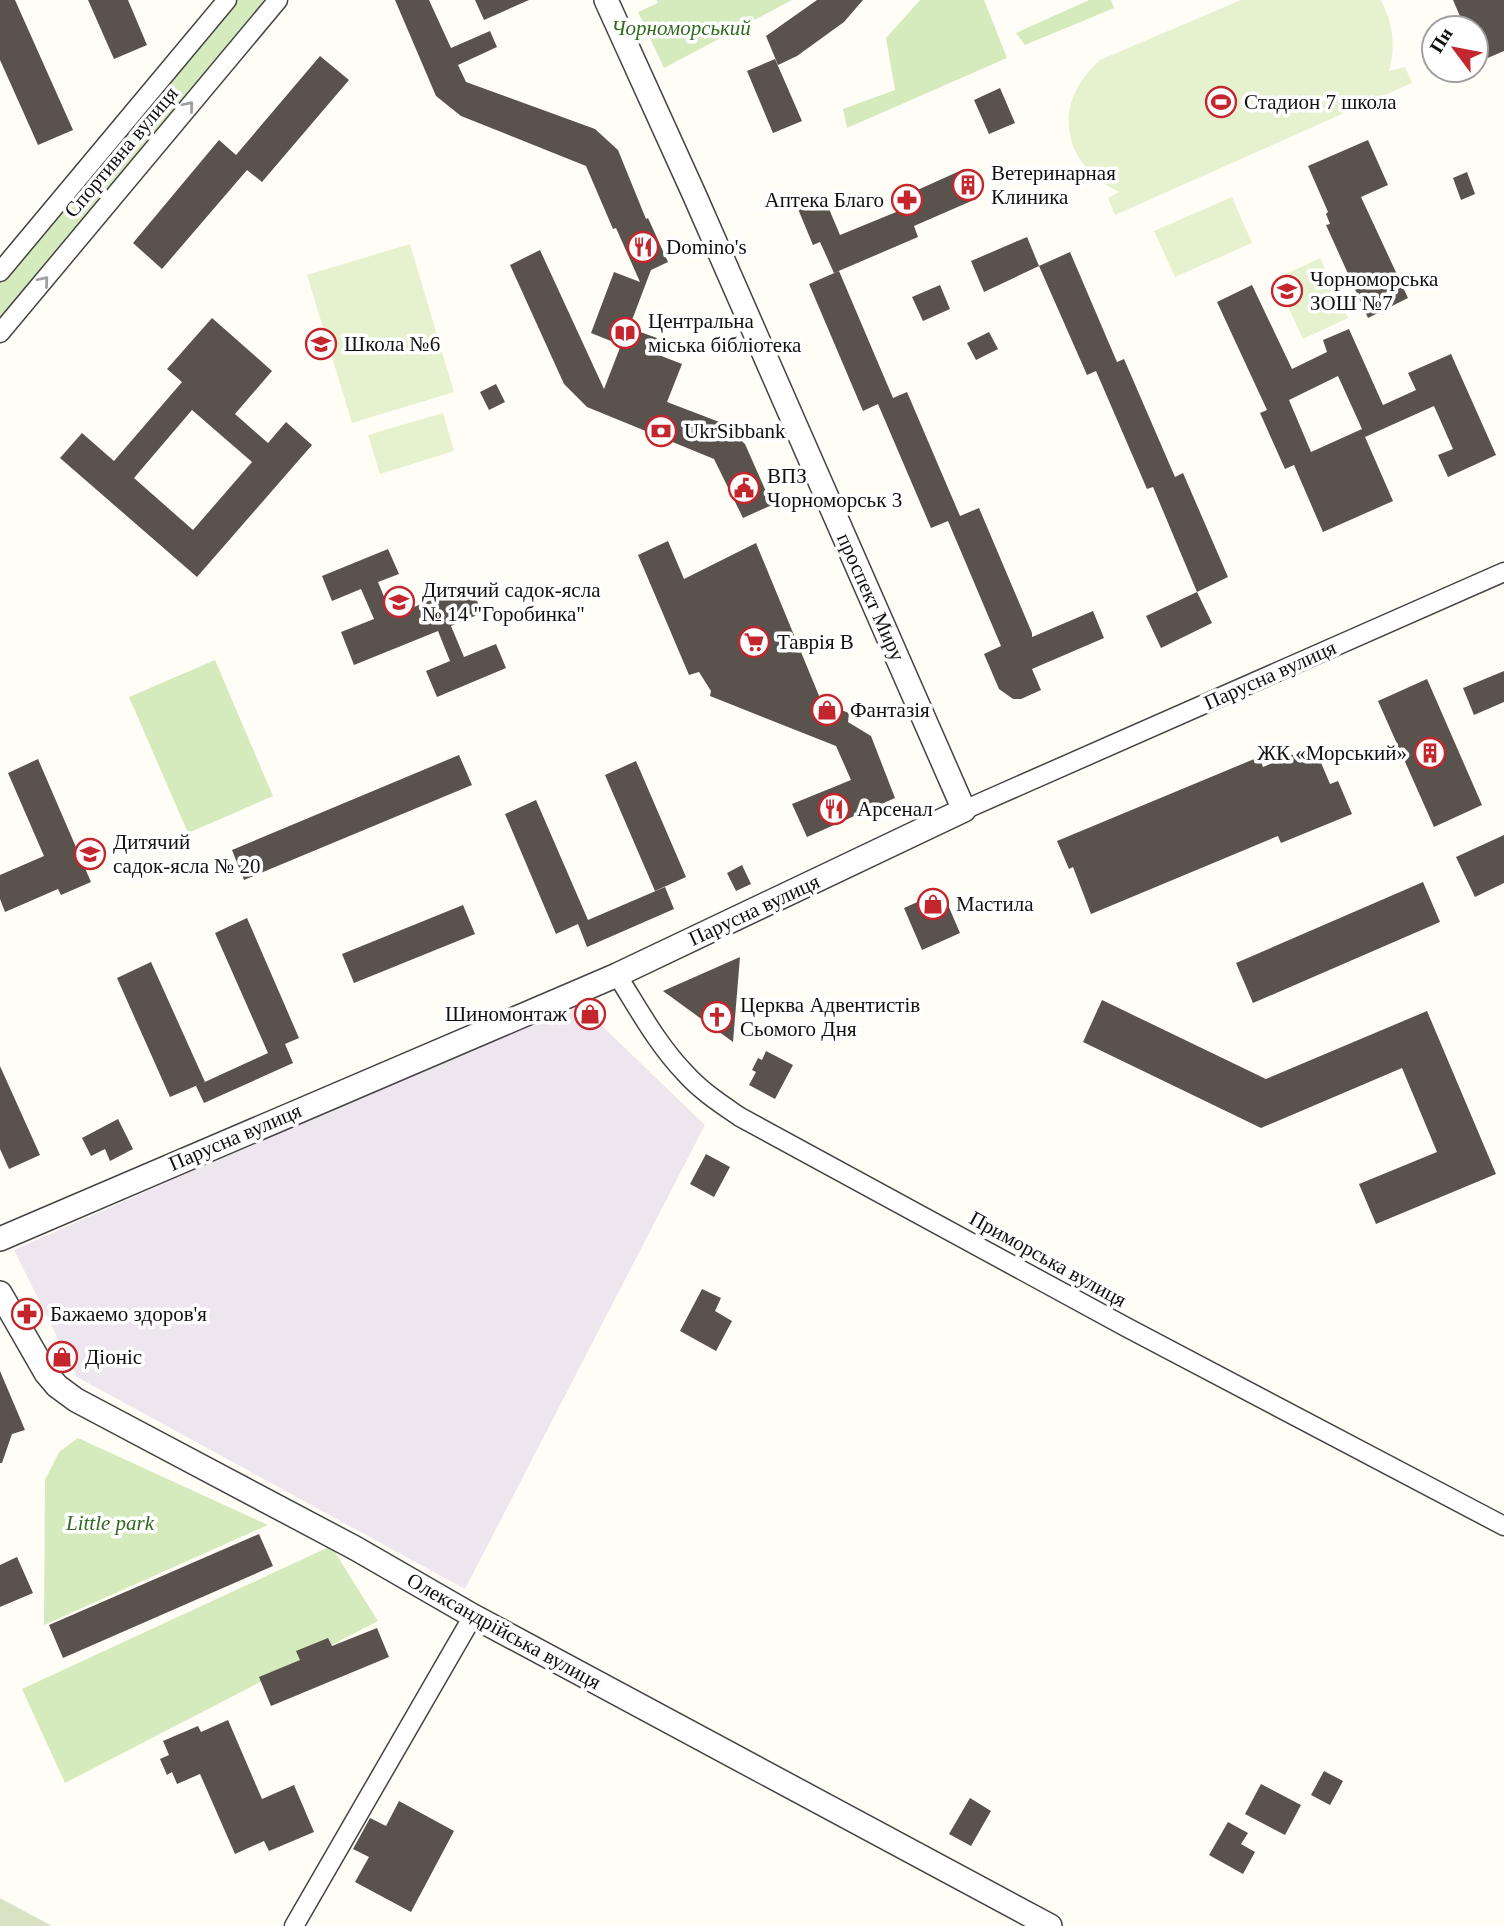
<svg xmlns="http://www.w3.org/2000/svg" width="1504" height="1926" font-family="'Times New Roman',serif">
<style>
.industrial{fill:#eee6ef}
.green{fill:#d5ebbd}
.cemetery{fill:#d9e3c4}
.pitch{fill:#e6f2cf}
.building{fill:#5a524d;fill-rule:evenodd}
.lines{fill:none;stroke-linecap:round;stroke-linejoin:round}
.minor-casing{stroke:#444;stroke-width:21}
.tertiary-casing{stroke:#444;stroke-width:26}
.minor{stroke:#fff;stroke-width:18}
.tertiary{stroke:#fff;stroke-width:23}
.oneway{stroke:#a0a0a0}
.labels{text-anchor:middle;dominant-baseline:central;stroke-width:7;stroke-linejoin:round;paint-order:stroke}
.park-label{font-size:21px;font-style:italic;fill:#2f6b1f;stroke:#fff}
.poi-label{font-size:21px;fill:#111;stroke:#fff;text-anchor:start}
.street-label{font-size:21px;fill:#111;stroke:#fff}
</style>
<rect width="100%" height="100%" fill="#fffdf5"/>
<!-- industrial -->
<path class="industrial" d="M 576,1001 L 705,1125 L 465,1589 L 77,1377 L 14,1250 Z"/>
<!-- green -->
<path class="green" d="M 236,0 L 271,0 L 0,325 L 0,282 Z
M 657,0 L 792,0 L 664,68 L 638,12 L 658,3 Z
M 920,0 L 984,0 L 1007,58 L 847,128 L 843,109 L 895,90 L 886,38 Z
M 1089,0 L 1111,0 L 1114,8 L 1025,45 L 1016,33 Z
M 215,660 L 273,796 L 188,833 L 129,697 Z
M 78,1438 L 268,1525 L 44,1625 L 45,1480 L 59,1452 Z
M 331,1546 L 378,1621 L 65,1783 L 22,1689 Z"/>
<!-- cemetery -->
<path class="cemetery" d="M 0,1898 L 52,1926 L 0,1926 Z"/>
<!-- pitch -->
<path class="pitch" d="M 1241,0 L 1381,0 C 1393,24 1396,45 1389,71 L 1405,67 L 1412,83 L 1115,215 L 1108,198 L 1119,192 C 1061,164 1051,103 1100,60 Z
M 1232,197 L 1252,243 L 1175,277 L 1154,231 Z
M 410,244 L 454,392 L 352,423 L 307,275 Z
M 1320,258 L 1348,318 L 1303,339 L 1275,279 Z
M 443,413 L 454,451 L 380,474 L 368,435 Z"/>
<!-- building -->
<path class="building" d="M 0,0 L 15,0 L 73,130 L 38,145 L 0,60 Z
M 88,0 L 128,0 L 147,45 L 114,59 Z
M 395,0 L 429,0 L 451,48 L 490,31 L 497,47 L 458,65 L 466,82 L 595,129 L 618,150 L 646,219 L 648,218 L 668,262 L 651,270 L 629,328 L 657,338 L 651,352 L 682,364 L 667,402 L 722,423 L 745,444 L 772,505 L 743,518 L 714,459 L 587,407 L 564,384 L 510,265 L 540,250 L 604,389 L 621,345 L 591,333 L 614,272 L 640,282 L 616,228 L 613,229 L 586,166 L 461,116 L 436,96 Z
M 475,0 L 529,0 L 484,20 Z
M 817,0 L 863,0 L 844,22 L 797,56 L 778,65 L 766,36 Z
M 1453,0 L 1504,0 L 1504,51 L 1476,63 L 1476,28 L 1465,28 Z
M 320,56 L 349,80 L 262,182 L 247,170 L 162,269 L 133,243 L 219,140 L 236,155 Z
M 775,59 L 802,121 L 773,133 L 747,71 Z
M 1000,88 L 1015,123 L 989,134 L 974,100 Z
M 1368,140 L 1388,185 L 1361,197 L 1408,298 L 1368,318 L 1326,225 L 1330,224 L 1326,214 L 1328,212 L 1308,166 Z
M 964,169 L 976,199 L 914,226 L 918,237 L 834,273 L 820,242 L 813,245 L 798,209 L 824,197 L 840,235 L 906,208 L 902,197 Z
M 1467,172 L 1475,194 L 1461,200 L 1453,178 Z
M 1027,237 L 1039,266 L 984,292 L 971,261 Z
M 1070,252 L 1117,362 L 1124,359 L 1175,477 L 1183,473 L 1228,577 L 1197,592 L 1153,487 L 1147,489 L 1096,371 L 1087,375 L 1039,266 Z
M 839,271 L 893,398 L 907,392 L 960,516 L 979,508 L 1032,633 L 1032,637 L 1093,611 L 1104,638 L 1032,669 L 1041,690 L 1021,699 L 1013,699 L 999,689 L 984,654 L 1001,646 L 948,521 L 931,528 L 878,404 L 863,411 L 809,284 Z
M 940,285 L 950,309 L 923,321 L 912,297 Z
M 1252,285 L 1292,369 L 1327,352 L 1323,340 L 1349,329 L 1383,405 L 1416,390 L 1408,373 L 1451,354 L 1496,455 L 1448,477 L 1438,455 L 1453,449 L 1434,406 L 1365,437 L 1362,430 L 1393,501 L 1323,532 L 1294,465 L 1285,469 L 1260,413 L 1267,410 L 1217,302 ZM 1338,376 L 1362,429 L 1311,452 L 1289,400 Z
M 212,318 L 272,371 L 235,414 L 268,443 L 286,422 L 312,445 L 197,577 L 60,458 L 82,433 L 114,461 L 182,382 L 167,369 ZM 192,410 L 252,462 L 193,530 L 134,478 Z
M 989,332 L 998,349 L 976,360 L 967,343 Z
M 496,384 L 505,402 L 489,410 L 480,392 Z
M 668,541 L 684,579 L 756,543 L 822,703 L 849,713 L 848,722 L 871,736 L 895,798 L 807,837 L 792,804 L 851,780 L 836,746 L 710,696 L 711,691 L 699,672 L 689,675 L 638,555 Z
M 388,549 L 399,574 L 378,582 L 392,616 L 470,584 L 482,613 L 451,626 L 464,657 L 496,644 L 506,668 L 437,697 L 426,671 L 450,661 L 438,631 L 354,665 L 341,632 L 374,619 L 361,589 L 332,601 L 322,576 Z
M 1197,592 L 1212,623 L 1161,648 L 1146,616 Z
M 1504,671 L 1504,702 L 1474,715 L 1463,688 Z
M 1427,679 L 1482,805 L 1434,827 L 1378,701 Z
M 1314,746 L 1330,784 L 1338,781 L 1352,814 L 1281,843 L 1278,836 L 1091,914 L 1073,867 L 1069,869 L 1057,841 L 1259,757 L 1263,767 Z
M 459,755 L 472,785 L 244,880 L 232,850 Z
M 38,759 L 91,882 L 61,895 L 58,889 L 5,912 L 0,899 L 0,875 L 44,856 L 8,773 Z
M 636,761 L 686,877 L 655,891 L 605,775 Z
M 536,800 L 588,920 L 665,887 L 674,909 L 587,947 L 578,924 L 556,934 L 505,814 Z
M 1504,835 L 1504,883 L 1475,897 L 1456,857 Z
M 742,865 L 751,884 L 736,891 L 727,873 Z
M 1423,882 L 1440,922 L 1253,1003 L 1236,963 Z
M 942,891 L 960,933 L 922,950 L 904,908 Z
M 463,905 L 475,934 L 354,983 L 342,954 Z
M 247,918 L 299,1038 L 285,1044 L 293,1063 L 204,1103 L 196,1086 L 268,1053 L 215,933 Z
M 740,957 L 733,1042 L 663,991 Z
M 151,962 L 205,1082 L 170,1097 L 117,978 Z
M 1102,1000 L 1266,1079 L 1427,1011 L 1496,1174 L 1376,1224 L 1359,1184 L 1437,1152 L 1402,1068 L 1261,1128 L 1083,1042 Z
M 766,1051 L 793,1065 L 775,1099 L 749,1085 L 756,1072 L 752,1070 L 758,1058 L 762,1060 Z
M 0,1066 L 40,1155 L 9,1169 L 0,1149 Z
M 118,1119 L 133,1149 L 110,1161 L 105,1149 L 91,1156 L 82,1138 Z
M 706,1154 L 730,1167 L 714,1197 L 690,1184 Z
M 702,1289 L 721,1298 L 715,1311 L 732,1321 L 716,1351 L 680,1331 Z
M 0,1371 L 25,1430 L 12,1434 L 2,1463 L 0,1463 Z
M 259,1534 L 273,1566 L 63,1658 L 49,1625 Z
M 17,1557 L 33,1593 L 0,1607 L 0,1565 Z
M 377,1628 L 389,1657 L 271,1706 L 259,1677 L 300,1660 L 296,1651 L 328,1638 L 332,1646 Z
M 228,1720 L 262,1799 L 294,1785 L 314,1832 L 269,1851 L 264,1841 L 235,1854 L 200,1774 L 177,1784 L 172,1772 L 167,1775 L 160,1759 L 169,1755 L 163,1741 L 198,1726 L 201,1732 Z
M 1324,1771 L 1343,1781 L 1330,1805 L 1311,1795 Z
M 1261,1784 L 1301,1805 L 1285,1835 L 1245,1814 Z
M 970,1798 L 991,1811 L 971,1846 L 949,1834 Z
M 399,1801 L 454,1831 L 411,1912 L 355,1882 L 369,1857 L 353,1849 L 370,1818 L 386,1826 Z
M 1228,1822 L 1248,1833 L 1241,1844 L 1255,1852 L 1243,1874 L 1209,1855 Z"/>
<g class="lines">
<!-- minor casing -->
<g class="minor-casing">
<path id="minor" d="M 0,272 L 227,0
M 0,333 L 278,0
M 964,810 L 1504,572
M 617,975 C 638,1008 657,1044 685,1073 C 701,1091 721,1104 740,1117 L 1126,1327 L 1504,1526
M 294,1926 L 473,1616"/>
</g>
<!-- tertiary casing -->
<g class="tertiary-casing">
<path id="tertiary" d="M 0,1239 L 617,975 L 964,810 L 694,194 L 606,0
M 0,1293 L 46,1373 L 57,1386 L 76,1400 L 355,1548 L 473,1616 L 1050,1926"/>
</g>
<!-- minor -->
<use href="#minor" class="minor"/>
<!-- tertiary -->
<use href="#tertiary" class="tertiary"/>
</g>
<!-- one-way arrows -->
<defs><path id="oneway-chevron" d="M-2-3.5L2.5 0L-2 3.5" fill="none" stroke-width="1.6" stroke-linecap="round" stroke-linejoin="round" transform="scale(1.75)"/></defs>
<g class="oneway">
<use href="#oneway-chevron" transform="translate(189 106) rotate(-50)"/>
<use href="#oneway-chevron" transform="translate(44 281) rotate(-50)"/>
</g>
<!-- icons -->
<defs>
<g id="stadium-ring" transform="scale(1.575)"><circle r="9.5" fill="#fff" stroke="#c4262e" stroke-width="1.5"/><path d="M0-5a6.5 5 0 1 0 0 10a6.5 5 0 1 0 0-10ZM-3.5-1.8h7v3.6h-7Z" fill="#c4262e"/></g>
<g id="building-ring" transform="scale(1.575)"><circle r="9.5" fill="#fff" stroke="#c4262e" stroke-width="1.5"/><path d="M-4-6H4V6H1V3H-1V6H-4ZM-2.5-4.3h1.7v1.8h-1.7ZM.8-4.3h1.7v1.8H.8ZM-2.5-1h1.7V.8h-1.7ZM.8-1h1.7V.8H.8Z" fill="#c4262e"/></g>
<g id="pharmacy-ring" transform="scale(1.575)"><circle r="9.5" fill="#fff" stroke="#c4262e" stroke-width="1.5"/><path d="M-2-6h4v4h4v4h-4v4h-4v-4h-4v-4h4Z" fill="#c4262e"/></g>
<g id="restaurant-ring" transform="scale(1.575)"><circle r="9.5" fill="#fff" stroke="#c4262e" stroke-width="1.5"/><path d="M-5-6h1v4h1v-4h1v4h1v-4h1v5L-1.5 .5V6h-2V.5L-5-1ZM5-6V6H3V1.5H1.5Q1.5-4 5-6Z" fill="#c4262e"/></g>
<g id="school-ring" transform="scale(1.575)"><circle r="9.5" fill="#fff" stroke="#c4262e" stroke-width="1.5"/><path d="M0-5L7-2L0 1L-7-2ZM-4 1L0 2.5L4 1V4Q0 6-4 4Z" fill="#c4262e"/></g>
<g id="library-ring" transform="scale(1.575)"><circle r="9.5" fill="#fff" stroke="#c4262e" stroke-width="1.5"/><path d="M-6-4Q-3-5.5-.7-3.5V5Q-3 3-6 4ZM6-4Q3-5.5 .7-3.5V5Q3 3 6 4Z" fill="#c4262e"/></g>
<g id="bank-ring" transform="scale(1.575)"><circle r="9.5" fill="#fff" stroke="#c4262e" stroke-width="1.5"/><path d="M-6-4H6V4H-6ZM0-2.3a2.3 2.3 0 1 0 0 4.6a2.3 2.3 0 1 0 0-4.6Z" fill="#c4262e"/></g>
<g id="civic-ring" transform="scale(1.575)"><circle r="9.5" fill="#fff" stroke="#c4262e" stroke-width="1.5"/><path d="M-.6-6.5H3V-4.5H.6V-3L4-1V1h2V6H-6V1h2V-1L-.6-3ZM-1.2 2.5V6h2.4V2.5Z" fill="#c4262e"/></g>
<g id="supermarket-ring" transform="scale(1.575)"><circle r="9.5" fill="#fff" stroke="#c4262e" stroke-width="1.5"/><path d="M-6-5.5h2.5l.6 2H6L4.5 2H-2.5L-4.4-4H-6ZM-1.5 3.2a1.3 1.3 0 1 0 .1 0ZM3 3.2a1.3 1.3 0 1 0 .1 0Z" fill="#c4262e"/></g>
<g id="shop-ring" transform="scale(1.575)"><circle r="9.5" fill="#fff" stroke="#c4262e" stroke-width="1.5"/><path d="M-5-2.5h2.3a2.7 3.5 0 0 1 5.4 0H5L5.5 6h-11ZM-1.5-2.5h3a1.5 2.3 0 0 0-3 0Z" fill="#c4262e"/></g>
<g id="church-ring" transform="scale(1.575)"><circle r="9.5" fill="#fff" stroke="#c4262e" stroke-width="1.5"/><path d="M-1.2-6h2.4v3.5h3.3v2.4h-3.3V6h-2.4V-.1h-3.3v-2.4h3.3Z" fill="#c4262e"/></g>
</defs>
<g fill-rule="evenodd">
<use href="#stadium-ring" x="1221" y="102"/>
<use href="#building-ring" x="968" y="185"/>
<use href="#pharmacy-ring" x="907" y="200"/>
<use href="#restaurant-ring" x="643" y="247"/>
<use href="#school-ring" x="1287" y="291"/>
<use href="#library-ring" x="625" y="333"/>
<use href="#school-ring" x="321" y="344"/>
<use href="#bank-ring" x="661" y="431"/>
<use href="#civic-ring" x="744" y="488"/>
<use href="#school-ring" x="399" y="602"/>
<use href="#supermarket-ring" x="754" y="642"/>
<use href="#shop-ring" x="827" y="710"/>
<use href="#building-ring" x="1430" y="753"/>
<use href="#restaurant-ring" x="834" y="809"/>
<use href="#school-ring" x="90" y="854"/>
<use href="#shop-ring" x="933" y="904"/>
<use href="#shop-ring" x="590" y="1014"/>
<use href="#church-ring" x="717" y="1017"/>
<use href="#pharmacy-ring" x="27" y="1314"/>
<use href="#shop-ring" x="62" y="1357"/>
</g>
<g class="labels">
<!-- park labels -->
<g class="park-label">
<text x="681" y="28">Чорноморський</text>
<text x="110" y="1523">Little park</text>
</g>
<!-- poi labels -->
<g class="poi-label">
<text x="1244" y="102">Стадион 7 школа</text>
<text x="991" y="173">Ветеринарная<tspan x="991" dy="24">Клиника</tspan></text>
<text x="884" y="200" text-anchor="end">Аптека Благо</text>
<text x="666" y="247">Domino's</text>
<text x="1310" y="279">Чорноморська<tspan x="1310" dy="24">ЗОШ №7</tspan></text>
<text x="648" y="321">Центральна<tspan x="648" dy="24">міська бібліотека</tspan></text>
<text x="344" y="344">Школа №6</text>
<text x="684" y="431">UkrSibbank</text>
<text x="767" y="476">ВПЗ<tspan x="767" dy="24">Чорноморськ 3</tspan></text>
<text x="422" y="590">Дитячий садок-ясла<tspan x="422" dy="24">№ 14 "Горобинка"</tspan></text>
<text x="777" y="642">Таврія В</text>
<text x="850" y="710">Фантазія</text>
<text x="1407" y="753" text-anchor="end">ЖК «Морський»</text>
<text x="857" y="809">Арсенал</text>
<text x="113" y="842">Дитячий<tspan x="113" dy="24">садок-ясла № 20</tspan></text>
<text x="956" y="904">Мастила</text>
<text x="740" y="1005">Церква Адвентистів<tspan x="740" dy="24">Сьомого Дня</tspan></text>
<text x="567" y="1014" text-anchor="end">Шиномонтаж</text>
<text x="50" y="1314">Бажаемо здоров'я</text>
<text x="85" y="1357">Діоніс</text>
</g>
<!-- street labels -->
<g class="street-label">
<text transform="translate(121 152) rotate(-50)">Спортивна вулиця</text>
<text transform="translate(871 597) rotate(66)">проспект Миру</text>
<text transform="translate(1270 675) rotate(-24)">Парусна вулиця</text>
<text transform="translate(754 910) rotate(-25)">Парусна вулиця</text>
<text transform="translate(235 1137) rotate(-23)">Парусна вулиця</text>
<text transform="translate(1048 1259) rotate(29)">Приморська вулиця</text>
<text transform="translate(504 1631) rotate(29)">Олександрійська вулиця</text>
</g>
</g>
<!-- north arrow -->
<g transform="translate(1455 49) rotate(302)"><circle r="33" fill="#ffffff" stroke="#a0a0a0" stroke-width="2"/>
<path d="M0-5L12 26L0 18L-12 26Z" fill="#c4262e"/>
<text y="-10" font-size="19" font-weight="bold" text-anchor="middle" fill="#111111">Пн</text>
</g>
</svg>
